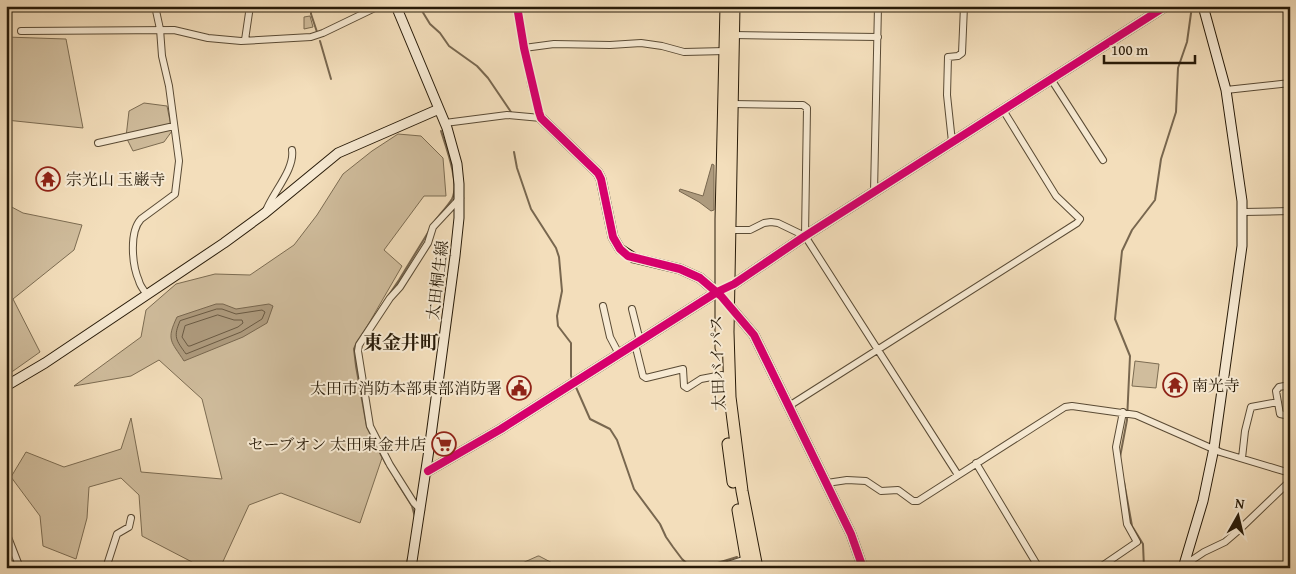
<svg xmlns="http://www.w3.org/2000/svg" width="1296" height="574" font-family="'Gentium Book Plus','Noto Serif JP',serif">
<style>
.green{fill:#d0bd9d;stroke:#7c6c52}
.water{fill:#ae9b7e;stroke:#78674f}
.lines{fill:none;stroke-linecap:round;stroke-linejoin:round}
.shore{stroke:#6a5a43;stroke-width:1}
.stream{stroke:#78674f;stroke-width:2}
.street-casing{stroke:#5a4b35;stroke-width:8}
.secondary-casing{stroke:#271a08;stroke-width:11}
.highway-casing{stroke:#271a08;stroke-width:13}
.street{stroke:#f7ead3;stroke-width:6}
.secondary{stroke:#f7ead3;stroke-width:9}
.highway{stroke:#f3debb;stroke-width:11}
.cycleway-casing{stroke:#f7ead3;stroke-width:11}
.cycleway{stroke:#d6006c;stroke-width:8}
.labels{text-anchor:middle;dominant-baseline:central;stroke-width:4;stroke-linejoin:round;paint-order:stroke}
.poi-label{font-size:16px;fill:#271a08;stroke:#f7ead3;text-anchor:start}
.street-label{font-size:16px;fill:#271a08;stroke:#f7ead3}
.quarter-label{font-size:19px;font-weight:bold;fill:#271a08;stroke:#f7ead3}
</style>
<rect width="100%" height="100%" fill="#f3debb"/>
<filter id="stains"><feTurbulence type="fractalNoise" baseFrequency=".004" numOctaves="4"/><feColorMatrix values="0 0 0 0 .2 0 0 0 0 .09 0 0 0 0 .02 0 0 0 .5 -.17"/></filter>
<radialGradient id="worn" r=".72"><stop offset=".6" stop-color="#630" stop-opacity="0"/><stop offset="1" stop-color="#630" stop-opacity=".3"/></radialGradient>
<!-- green -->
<path class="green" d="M 310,16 L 313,27 L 304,29 L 304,17 Z
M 6,37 L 66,39 L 83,128 L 6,120 Z
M 144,103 L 167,106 L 172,131 L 164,142 L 133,151 L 126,137 L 129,111 Z
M 398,134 L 421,136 L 443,158 L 446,196 L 424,196 L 384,250 L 402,266 L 354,349 L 367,427 L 382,458 L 360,523 L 281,493 L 249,505 L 220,568 L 199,568 L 192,562 L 142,536 L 139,495 L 121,478 L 89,487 L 87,518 L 76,559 L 43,546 L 40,516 L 11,477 L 26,452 L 64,467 L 121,449 L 131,418 L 141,472 L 222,479 L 202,399 L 159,360 L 131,376 L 74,386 L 141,337 L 146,310 L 176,284 L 215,274 L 250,275 L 294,245 L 317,215 L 343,174 L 372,151 Z
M 6,204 L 23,213 L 82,225 L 74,250 L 13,299 L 40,352 L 6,376 Z
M 1135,361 L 1159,364 L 1156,388 L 1132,386 Z
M 539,556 L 562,568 L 511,568 L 538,556 Z"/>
<!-- water -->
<path class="water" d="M 712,164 L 714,165 L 714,210 L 711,211 L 699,202 L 679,191 L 680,189 L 703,196 Z
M 216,304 L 223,304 L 236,309 L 269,304 L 273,306 L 267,323 L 243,337 L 184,361 C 171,341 166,340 177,317 Z"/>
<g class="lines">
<!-- shore -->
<path class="shore" d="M 217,309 L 222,309 L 236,314 L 262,310 L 265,312 L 262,319 L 241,332 L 186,354 C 176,340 173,337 180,321 Z
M 218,315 L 234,320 L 242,320 L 243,323 L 238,327 L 190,346 L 188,346 L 182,337 L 185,326 Z"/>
<!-- stream -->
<path class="stream" d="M 311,6 L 311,14 L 317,32
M 419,6 L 430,24 L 440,33 L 449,46 L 477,66 L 488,78 L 511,112
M 320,41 L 331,79
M 514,152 L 517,168 L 531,209 L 556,248 L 559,257 L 562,291 L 557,316 L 558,326 L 571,343 L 571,376 L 573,381
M 435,221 C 440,214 447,207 452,199 C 460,184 446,147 441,131
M 575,385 L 590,419 L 610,429 L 617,440 L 634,489 L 660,524 L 666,537 L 673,547 L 682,559 L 692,568
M 1120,457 L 1127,420 L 1130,356 L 1115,319 L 1122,251 L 1132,230 L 1155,200 L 1161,159 L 1176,112 L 1178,68 L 1187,42 L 1192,6
M 386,464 L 367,427 L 356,366 L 354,349 L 357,342 L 399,280 L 429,231
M 395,479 L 412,506 L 415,517
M 1124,482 L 1132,526 L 1143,544 L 1144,568
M 739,567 L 740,568
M 406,568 L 408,558
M 701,568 L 737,557"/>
<!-- street casing -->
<g class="street-casing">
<path id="street" d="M 21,31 L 174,30 L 208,38 L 241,41 L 311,37 L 323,33 L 379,6
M 733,35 L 878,37
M 245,40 L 250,6
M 524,48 L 554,44 L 610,45 L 641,43 L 662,46 L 684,52 L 725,51
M 1051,79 L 1103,160
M 1226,90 L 1290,83
M 732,104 L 798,105 L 803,105 L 807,108 L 805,236
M 445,123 L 507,115 L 541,118 L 531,84 L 517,6
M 952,142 L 947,95 L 948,57 L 958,56 L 962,53 L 964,6
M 98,143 L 174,126
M 874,192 L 878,6
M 1243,212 L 1290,211
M 265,213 C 272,193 295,170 292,150
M 729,230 L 750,230 L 764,223 L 771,222 L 778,223 L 805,236 L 958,475
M 147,295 C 144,290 140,286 139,281 C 132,265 129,232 141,219 L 175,194 L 179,161 L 169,86 L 162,56 L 160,29 L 155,6
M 603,306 L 610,337 L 619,354
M 632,309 L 640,341
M 635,344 L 643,376 L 646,378 L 683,369 L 684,386 L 687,388 L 701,379 L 722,375
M 1290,385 L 1279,387 L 1276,391 L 1280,414 L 1290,416
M 789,406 L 1077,223 L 1080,219 L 1056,196 L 1003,110
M 1242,458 L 1245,431 L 1251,407 L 1278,402
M 976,463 L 1039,568
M 827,483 L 847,480 L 866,481 L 881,491 L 898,490 L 913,501 L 918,501 L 1065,407 L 1072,406 L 1136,415 L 1220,452 L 1290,473
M 421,510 L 414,503 L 390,465 L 370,426 L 358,351 L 359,345 L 390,298 L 400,287 L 428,243 L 433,227 L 460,198
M 6,532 L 20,568
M 1184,562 L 1192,560 L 1204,552 L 1225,542 L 1239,530 L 1290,481
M 106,568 L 117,534 L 129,527 L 131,518
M 718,568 L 746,559
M 1099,568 L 1137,542 L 1127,524 L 1116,447 L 1123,412"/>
</g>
<!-- secondary casing -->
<g class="secondary-casing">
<path id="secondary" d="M 396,6 L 447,128 L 457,164 L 459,184 L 459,218 L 455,256 L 430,443 L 411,568
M 541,118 L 598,173 L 601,179 L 613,237 L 620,249 L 634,258 L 680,269 L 700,278 L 721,296 L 754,335 L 851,534 L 863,568
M 6,386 L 45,363 L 224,243 L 265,213 L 338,153 L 439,109
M 428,471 L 501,429 L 717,292 L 734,284 L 805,236 L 1166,6
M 1183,568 L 1203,501 L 1214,448 L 1242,246 L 1242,201 L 1226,90 L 1203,6"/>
</g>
<!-- highway casing -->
<g class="highway-casing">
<path id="highway" d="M 734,6 L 728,332 L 730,397 L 742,491 L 757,568
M 721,348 L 721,219 L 726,6
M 728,444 L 733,482
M 738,510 L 748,568"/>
</g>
<!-- street -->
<use href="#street" class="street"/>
<!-- secondary -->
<use href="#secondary" class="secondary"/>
<!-- highway -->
<use href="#highway" class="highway"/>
<!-- cycleway casing -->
<g class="cycleway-casing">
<path id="cycleway" d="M 517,6 L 524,48 L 539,112 L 541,118 L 598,173 L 601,179 L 613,237 L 620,249 L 628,256 L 680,269 L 700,278 L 721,296 L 754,335 L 851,534 L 863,568
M 428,471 L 501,429 L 717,292 L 734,284 L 805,236 L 1166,6"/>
</g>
<!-- cycleway -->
<use href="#cycleway" class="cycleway"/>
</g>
<!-- icons -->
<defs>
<g id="temple-ring" transform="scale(1.25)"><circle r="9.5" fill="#f7ead3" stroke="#8f2418" stroke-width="1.5"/><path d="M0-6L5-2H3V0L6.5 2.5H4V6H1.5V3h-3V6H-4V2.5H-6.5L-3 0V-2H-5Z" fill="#8f2418"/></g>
<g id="civic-ring" transform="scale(1.25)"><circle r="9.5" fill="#f7ead3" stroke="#8f2418" stroke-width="1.5"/><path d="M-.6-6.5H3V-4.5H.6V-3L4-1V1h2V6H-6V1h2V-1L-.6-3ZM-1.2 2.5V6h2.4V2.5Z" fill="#8f2418"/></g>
<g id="supermarket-ring" transform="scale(1.25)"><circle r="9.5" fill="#f7ead3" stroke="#8f2418" stroke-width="1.5"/><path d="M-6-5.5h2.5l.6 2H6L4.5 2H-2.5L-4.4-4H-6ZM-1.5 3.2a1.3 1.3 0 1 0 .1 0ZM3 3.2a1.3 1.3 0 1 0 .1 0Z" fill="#8f2418"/></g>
</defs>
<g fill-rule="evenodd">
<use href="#temple-ring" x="48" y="179"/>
<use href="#temple-ring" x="1175" y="385"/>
<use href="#civic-ring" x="519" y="388"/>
<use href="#supermarket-ring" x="444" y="444"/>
</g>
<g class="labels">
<!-- poi labels -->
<g class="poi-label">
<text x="66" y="179">宗光山 玉巌寺</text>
<text x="1192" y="385">南光寺</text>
<text x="502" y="388" text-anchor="end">太田市消防本部東部消防署</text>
<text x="426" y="444" text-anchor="end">セーブオン 太田東金井店</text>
</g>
<!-- street labels -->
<g class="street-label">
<text transform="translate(437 280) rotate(-83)">太田桐生線</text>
<text transform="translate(717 363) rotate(-92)">太田バイパス</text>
</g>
<!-- quarter labels -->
<g class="quarter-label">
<text x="401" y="342">東金井町</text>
</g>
</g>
<!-- margin -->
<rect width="1296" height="574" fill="none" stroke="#f3debb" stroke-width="25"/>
<rect x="8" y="8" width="1281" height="559" fill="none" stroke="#271a08" stroke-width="2.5"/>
<rect x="12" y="12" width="1271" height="549" fill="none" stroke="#271a08"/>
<!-- north arrow -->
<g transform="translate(1238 516) rotate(8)" stroke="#f7ead3" stroke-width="4" paint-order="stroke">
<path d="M0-4L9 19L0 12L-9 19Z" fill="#271a08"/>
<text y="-8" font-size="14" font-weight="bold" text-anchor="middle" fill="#271a08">N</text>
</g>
<!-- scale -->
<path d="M1104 55v8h91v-8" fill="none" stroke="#271a08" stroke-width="2.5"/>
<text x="1111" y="55" font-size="15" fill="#271a08" stroke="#f7ead3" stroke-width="4" paint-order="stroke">100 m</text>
<rect width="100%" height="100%" filter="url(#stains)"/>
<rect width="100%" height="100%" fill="url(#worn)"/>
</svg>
